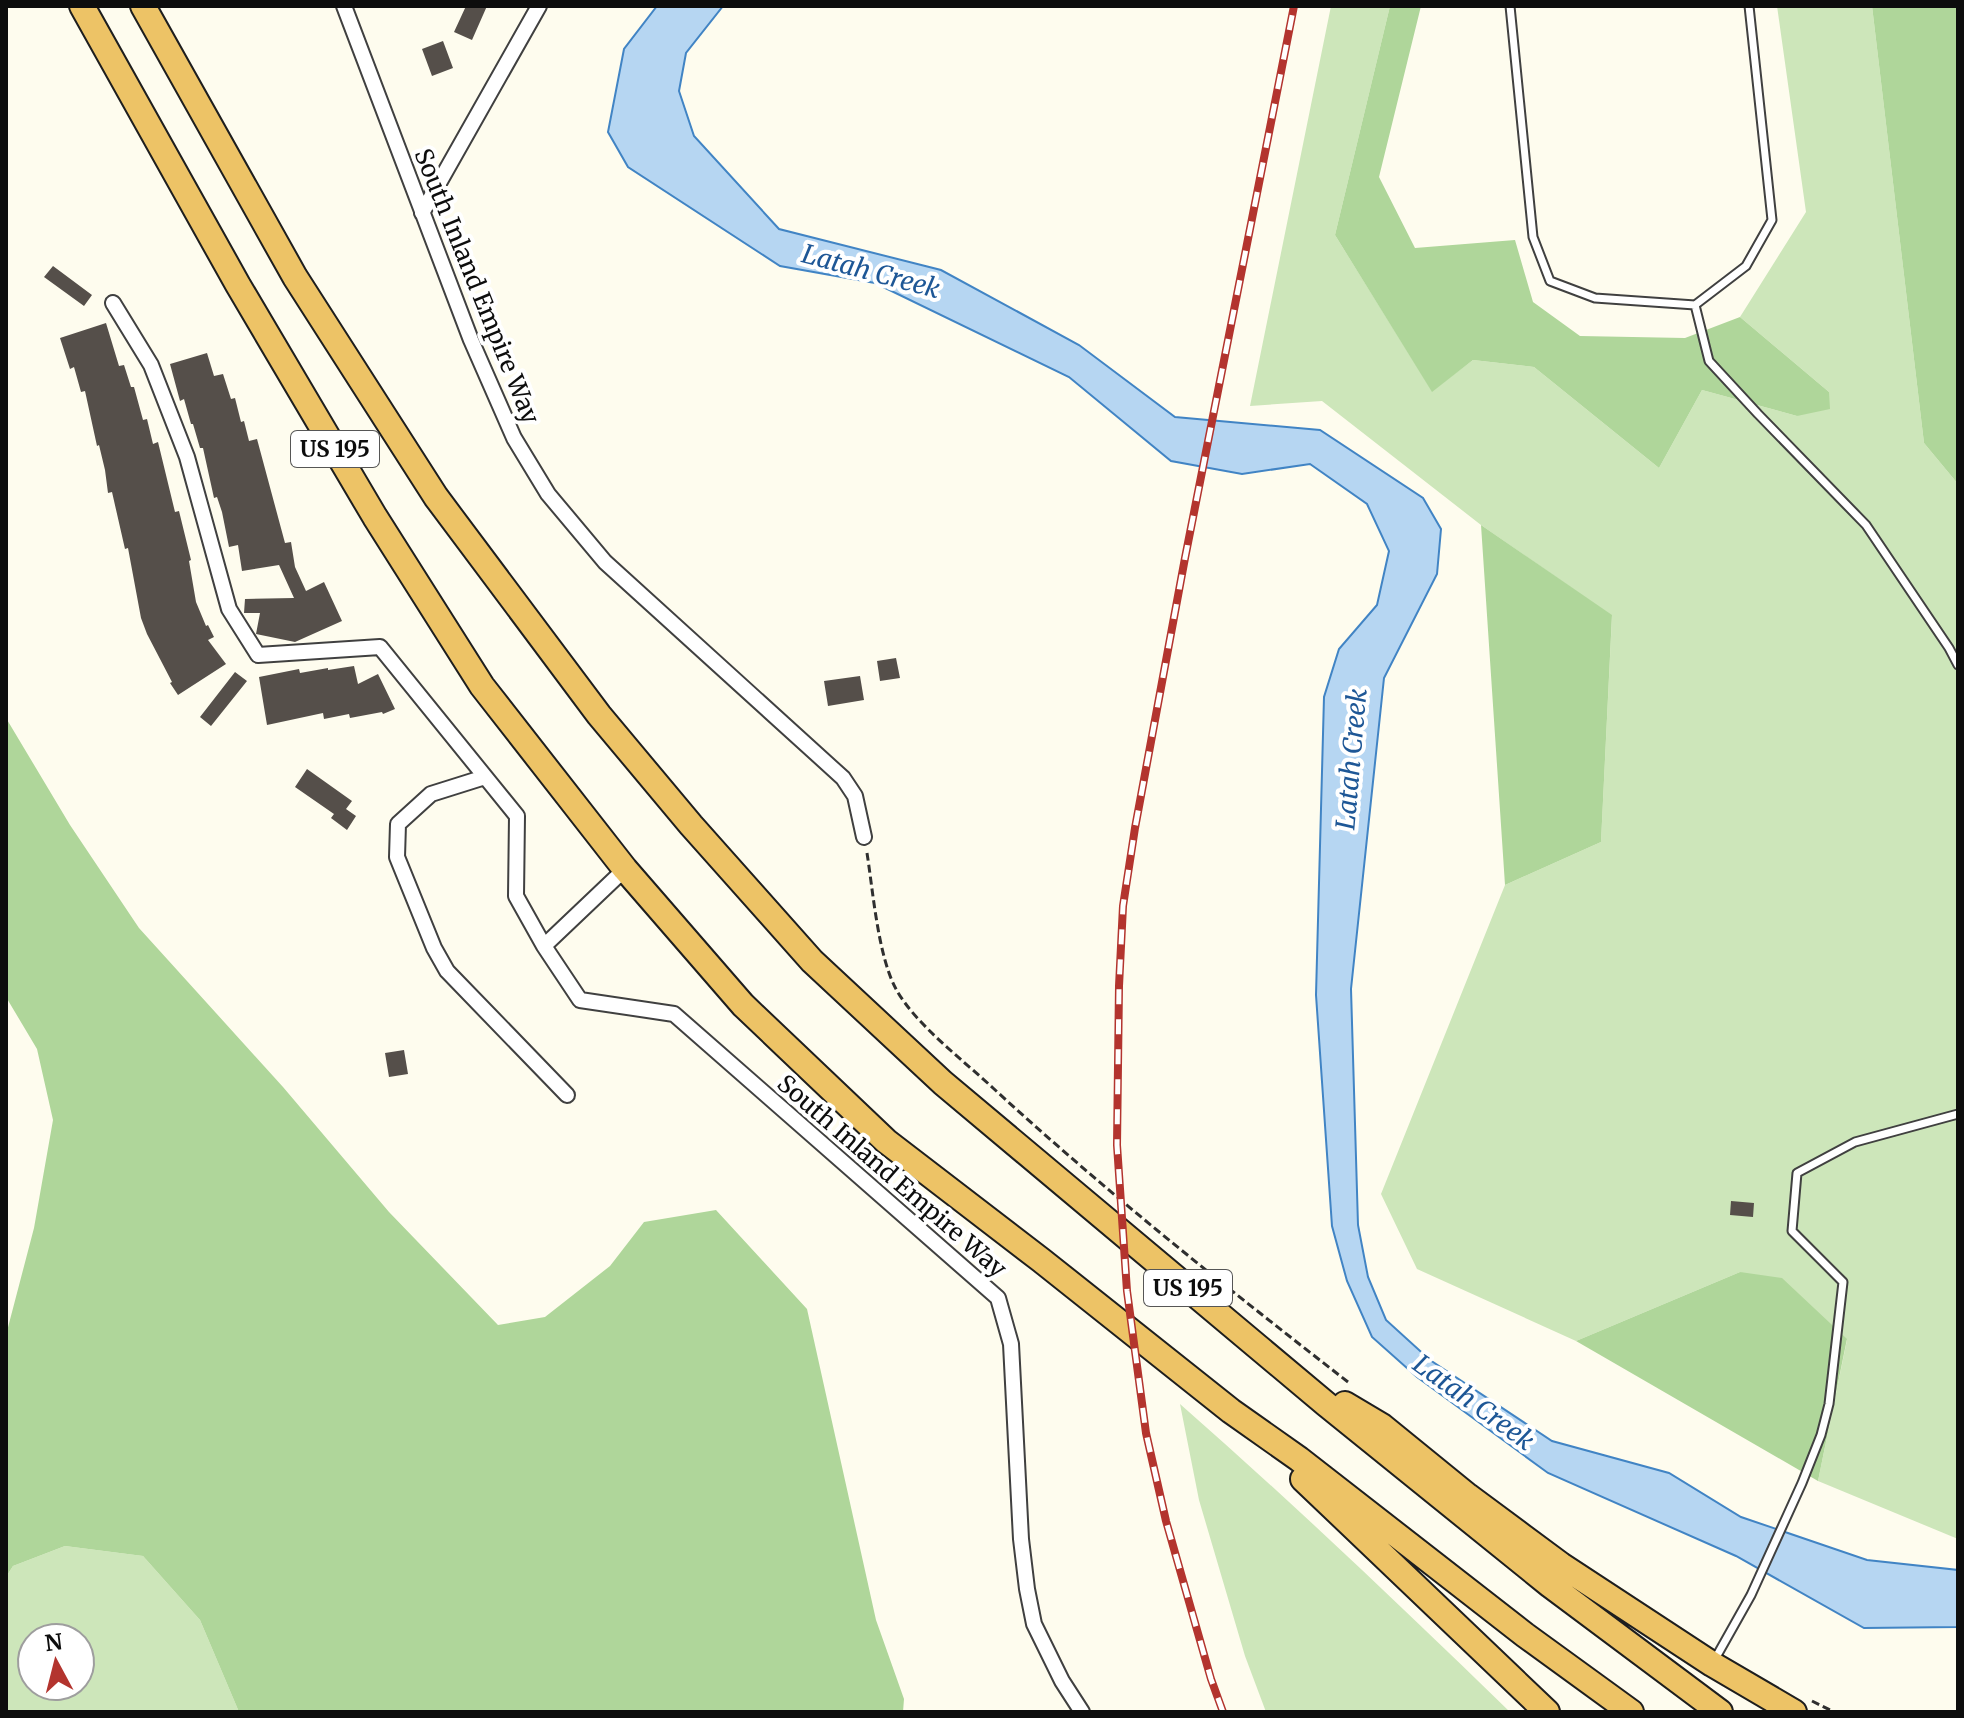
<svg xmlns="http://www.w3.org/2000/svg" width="1964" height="1718" font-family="Merriweather,serif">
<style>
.green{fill:#cde6ba;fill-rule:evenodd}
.forest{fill:#afd69a}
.water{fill:#b6d6f2;stroke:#4184c4;stroke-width:2}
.building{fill:#554f4a}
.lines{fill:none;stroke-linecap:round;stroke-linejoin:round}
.service-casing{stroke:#404040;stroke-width:11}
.minor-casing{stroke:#404040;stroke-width:18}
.trunk-casing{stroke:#1e1e1e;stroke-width:28}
.path{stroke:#2f2f2f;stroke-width:3;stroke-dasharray:8 4;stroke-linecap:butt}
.service{stroke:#fff;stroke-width:7}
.minor{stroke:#fff;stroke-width:14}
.trunk{stroke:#edc366;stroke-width:24}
.rail-casing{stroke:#b3342e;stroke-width:8}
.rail{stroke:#fff;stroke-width:5;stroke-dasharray:15;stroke-linecap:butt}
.labels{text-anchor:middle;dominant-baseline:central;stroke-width:8;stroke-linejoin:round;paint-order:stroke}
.shield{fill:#fff;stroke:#565656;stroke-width:2}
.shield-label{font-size:22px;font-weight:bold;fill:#0d0d0d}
.street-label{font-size:24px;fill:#0d0d0d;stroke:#fff}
.water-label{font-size:26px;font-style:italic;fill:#1e5796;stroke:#fff}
</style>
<rect width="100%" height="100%" fill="#fefcee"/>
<!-- green -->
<path class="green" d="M 1331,6 L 1390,6 L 1335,235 L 1432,391 L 1473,360 L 1534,367 L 1659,468 L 1702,390 L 1797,416 L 1829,392 L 1740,317 L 1806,212 L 1777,6 L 1872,6 L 1924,443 L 1958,484 L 1958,1539 L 1818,1481 L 1847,1340 L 1740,1272 L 1576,1341 L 1417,1269 L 1381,1194 L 1505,885 L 1601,842 L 1612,616 L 1481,525 L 1322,401 L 1250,406 Z
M 1180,1404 C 1293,1503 1402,1607 1510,1712 L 1266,1712 L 1245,1656 L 1199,1500 Z
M 65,1546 L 143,1556 L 200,1620 L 239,1712 L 6,1712 L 6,1577 L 13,1566 ZM 32,1638 L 80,1638 L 80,1686 L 32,1686 Z"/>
<!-- forest -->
<path class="forest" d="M 1390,6 L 1421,6 L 1379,177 L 1415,248 L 1515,240 L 1533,302 L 1580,336 L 1685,338 L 1740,317 L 1829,392 L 1830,409 L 1797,416 L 1702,390 L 1659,468 L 1534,367 L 1473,360 L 1432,392 L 1335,235 Z
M 1872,6 L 1958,6 L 1958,484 L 1924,443 Z
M 1481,525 L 1612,615 L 1601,842 L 1505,885 Z
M 6,718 L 70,825 L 139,928 L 283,1087 L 389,1212 L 498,1325 L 545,1317 L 610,1266 L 644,1222 L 716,1210 L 807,1309 L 876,1620 L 904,1699 L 903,1712 L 239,1712 L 200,1620 L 143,1556 L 65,1546 L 13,1566 L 6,1577 L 6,1335 L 34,1228 L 53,1120 L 37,1049 L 6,997 Z
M 1740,1272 L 1782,1278 L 1847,1339 L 1818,1481 L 1576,1341 Z"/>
<!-- water -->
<path class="water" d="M 657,6 L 723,6 L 686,53 L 679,91 L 694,136 L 779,229 L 941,270 L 1079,345 L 1175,417 L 1320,430 L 1423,498 L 1441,529 L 1437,574 L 1384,678 L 1351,989 L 1358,1225 L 1368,1277 L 1386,1320 L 1430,1360 L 1552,1441 L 1669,1473 L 1741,1517 L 1867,1560 L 1958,1570 L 1958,1627 L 1864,1628 L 1736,1556 L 1548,1473 L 1417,1377 L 1372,1337 L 1347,1281 L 1332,1226 L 1316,995 L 1324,697 L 1339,649 L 1377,605 L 1389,551 L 1367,504 L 1310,464 L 1242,474 L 1171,461 L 1069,377 L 875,283 L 780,266 L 628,167 L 608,132 L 624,49 Z"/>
<!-- building -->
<path class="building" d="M 466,6 L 487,6 L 472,40 L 454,32 Z
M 443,41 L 453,68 L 432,76 L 422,49 Z
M 53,266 L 92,295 L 84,306 L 44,277 Z
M 106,323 L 119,366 L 124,365 L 131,387 L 134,387 L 143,420 L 147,419 L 153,444 L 158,442 L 175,512 L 179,511 L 191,560 L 189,561 L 196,602 L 206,626 L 208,625 L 214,637 L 208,640 L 226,664 L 178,695 L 170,683 L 172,682 L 147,634 L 141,618 L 128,548 L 125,549 L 112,492 L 108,493 L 105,470 L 99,445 L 97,446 L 85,391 L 81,392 L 74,367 L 70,369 L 60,338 Z
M 207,353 L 214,376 L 223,374 L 231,399 L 235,398 L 241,422 L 244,421 L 249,441 L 257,439 L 285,543 L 291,542 L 295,567 L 306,591 L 324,582 L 342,621 L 295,642 L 256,634 L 260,613 L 244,613 L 245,599 L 294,598 L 279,565 L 242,571 L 238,545 L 229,547 L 222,512 L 217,497 L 214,498 L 203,448 L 200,448 L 193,424 L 191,424 L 184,399 L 180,401 L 170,364 Z
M 896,658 L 900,678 L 880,681 L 877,661 Z
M 354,666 L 358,684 L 378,674 L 395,709 L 383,714 L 382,712 L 350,718 L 349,714 L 324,719 L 323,713 L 267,725 L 259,677 L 299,669 L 300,673 L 328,668 L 328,670 Z
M 235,672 L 247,681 L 211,726 L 200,717 Z
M 860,676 L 864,700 L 828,706 L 824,681 Z
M 307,769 L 352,801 L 346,809 L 356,816 L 347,830 L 331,818 L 334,814 L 295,787 Z
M 404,1050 L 408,1074 L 389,1077 L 385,1053 Z
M 1731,1201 L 1754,1203 L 1753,1217 L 1730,1215 Z"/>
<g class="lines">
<!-- service casing -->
<g class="service-casing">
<path id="service" d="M 1510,6 L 1533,237 L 1550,281 L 1595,298 L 1695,305 L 1746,266 L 1772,220 L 1749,6
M 1695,305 L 1709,361 L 1758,414 L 1866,525 L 1949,648 L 1958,665
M 1715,1659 L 1751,1595 L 1802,1483 L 1821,1435 L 1829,1404 L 1843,1282 L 1792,1231 L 1797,1173 L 1855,1142 L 1958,1114"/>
</g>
<!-- minor casing -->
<g class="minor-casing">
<path id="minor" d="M 344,6 L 471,340 L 514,438 L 548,494 L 605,562 L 843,778 L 855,796 L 864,837
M 422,213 L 539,6
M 113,303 L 151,365 L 187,457 L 229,609 L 258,655 L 380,647 L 517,816 L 516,896 L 544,946 L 580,1000 L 674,1014 L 998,1298 L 1011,1344 L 1021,1539 L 1027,1589 L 1034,1624 L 1062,1681 L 1082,1712
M 485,777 L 431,794 L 398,824 L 397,857 L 434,948 L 447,971 L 567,1095
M 544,946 L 625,869"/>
</g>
<!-- trunk casing -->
<g class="trunk-casing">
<path id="trunk" d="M 82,6 L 238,285 L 375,517 L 482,686 L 625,869 L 743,1005 L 886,1141 L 1041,1260 L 1231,1411 L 1299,1459 L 1525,1635 L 1631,1712
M 143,6 L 295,277 L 436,497 L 599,715 L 691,825 L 812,961 L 943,1083 L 1326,1404 L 1550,1585 L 1720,1712
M 1345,1404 L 1382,1426 L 1468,1496 L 1561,1565 L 1712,1664 L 1794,1712
M 1303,1479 L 1547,1712"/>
</g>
<!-- path -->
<path class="path" d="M 867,853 C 873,891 878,956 896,989 C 915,1024 963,1060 993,1088 C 1106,1192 1227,1288 1348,1382
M 1812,1701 L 1834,1712"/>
<!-- service -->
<use href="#service" class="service"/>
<!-- minor -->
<use href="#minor" class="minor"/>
<!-- trunk -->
<use href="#trunk" class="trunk"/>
<!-- rail casing -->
<g class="rail-casing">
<path id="rail" d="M 1223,1712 L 1211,1679 L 1166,1521 L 1146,1433 L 1127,1291 L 1117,1145 L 1119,986 L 1123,906 L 1135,828 L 1185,558 L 1294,6"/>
</g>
<!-- rail -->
<use href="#rail" class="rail"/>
</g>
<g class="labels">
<!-- shield labels -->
<g class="shield">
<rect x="291" y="431" width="88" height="36" rx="6"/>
<rect x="1144" y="1270" width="88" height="36" rx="6"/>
</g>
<g class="shield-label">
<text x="335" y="449">US 195</text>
<text x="1188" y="1288">US 195</text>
</g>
<!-- street labels -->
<g class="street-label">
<text transform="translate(477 286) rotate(68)">South Inland Empire Way</text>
<text transform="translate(892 1176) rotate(41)">South Inland Empire Way</text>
</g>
<!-- water labels -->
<g class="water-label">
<text transform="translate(871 271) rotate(15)">Latah Creek</text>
<text transform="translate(1351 759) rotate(-85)">Latah Creek</text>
<text transform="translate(1474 1402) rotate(36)">Latah Creek</text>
</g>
</g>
<!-- border -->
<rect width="1964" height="1718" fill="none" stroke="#0d0d0d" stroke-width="16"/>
<!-- north arrow -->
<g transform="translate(56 1662) rotate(353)"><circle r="38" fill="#ffffff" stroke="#9e9e9e" stroke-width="2"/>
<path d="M0-6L14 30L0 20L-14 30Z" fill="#b3342e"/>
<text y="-12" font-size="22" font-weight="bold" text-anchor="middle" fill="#0d0d0d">N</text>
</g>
</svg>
